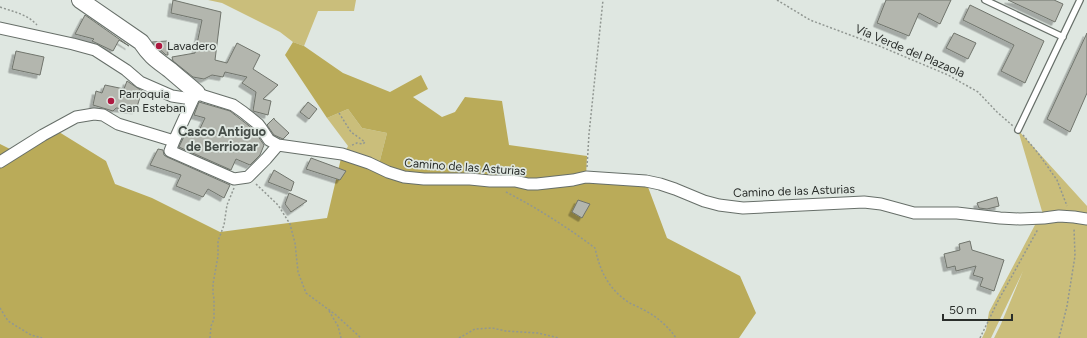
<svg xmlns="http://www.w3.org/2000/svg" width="1087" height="338" font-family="Figtree,sans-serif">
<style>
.green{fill:#cabe7b}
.forest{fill:#baab59}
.building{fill:#b3b6ae;stroke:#70746c;filter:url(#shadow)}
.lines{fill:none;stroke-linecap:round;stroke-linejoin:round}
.lane-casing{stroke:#676f69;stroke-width:8}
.street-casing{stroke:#676f69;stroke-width:13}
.secondary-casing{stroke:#676f69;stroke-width:18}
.path{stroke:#919792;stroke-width:1.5;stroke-dasharray:2 2;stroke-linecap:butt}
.lane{stroke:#fff;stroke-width:5.5}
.street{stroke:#fff;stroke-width:11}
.secondary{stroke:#fff;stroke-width:16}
.poi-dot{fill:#ae1940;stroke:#dfe7e1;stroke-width:1.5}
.labels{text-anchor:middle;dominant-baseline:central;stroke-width:3.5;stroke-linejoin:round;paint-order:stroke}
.poi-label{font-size:12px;fill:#2a2e2b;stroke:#dfe7e1;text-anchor:start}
.street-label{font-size:12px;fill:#2a2e2b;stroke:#dfe7e1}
.neighbourhood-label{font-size:13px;font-weight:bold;fill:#454d48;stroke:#dfe7e1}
</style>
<defs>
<filter id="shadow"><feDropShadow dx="-3.5" dy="3.5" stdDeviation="0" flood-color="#0004"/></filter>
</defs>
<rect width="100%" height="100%" fill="#dfe7e1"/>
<!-- green -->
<path class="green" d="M 208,0 L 356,0 L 354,11 L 318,11 L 304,46 L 293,42 L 280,32 L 222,3 Z
M 348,109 L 362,128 L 387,133 L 379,164 L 344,154 L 348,146 L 327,118 Z
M 1018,130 L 1087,206 L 1087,338 L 994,338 L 1001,324 L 1023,271 L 991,338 L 982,338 L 986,330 L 989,312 L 1036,223 L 1044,218 Z"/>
<!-- forest -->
<path class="forest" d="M 293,42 L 304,46 L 343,73 L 390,92 L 421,75 L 428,89 L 413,97 L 442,117 L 455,112 L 465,97 L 502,101 L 509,145 L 587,156 L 586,177 L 648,187 L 667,238 L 740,276 L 756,313 L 739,338 L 0,338 L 0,144 L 20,154 L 59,132 L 106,161 L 115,184 L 152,198 L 220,232 L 327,218 L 342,154 L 379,164 L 387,133 L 362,128 L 348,109 L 327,118 L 285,55 Z"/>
<!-- building -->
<path class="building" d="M 173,0 L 221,12 L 215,60 L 227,63 L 237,43 L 260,55 L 253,69 L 278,85 L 263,99 L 271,101 L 268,115 L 253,111 L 256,92 L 242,83 L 247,77 L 225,72 L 223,77 L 212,75 L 204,79 L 193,77 L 173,61 L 172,57 L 195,53 L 202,20 L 171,13 Z
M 886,0 L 951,0 L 940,24 L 919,13 L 909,36 L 877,23 Z
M 1008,0 L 1054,0 L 1063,4 L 1055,22 Z
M 970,5 L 1044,41 L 1025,83 L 1001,71 L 1014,45 L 963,20 Z
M 85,15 L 129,46 L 119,40 L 113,51 L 92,41 L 94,39 L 75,34 Z
M 954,33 L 976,43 L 968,59 L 946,48 Z
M 1087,33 L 1087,93 L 1070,132 L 1047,119 Z
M 167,41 L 168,55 L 166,55 L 152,42 Z
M 16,51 L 44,57 L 40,75 L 12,69 Z
M 127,81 L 142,91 L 136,110 L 116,108 L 113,111 L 93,105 L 96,91 L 102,93 L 105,85 L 124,89 Z
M 199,102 L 230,111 L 253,129 L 264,145 L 260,155 L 250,165 L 236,159 L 231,170 L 179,147 L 188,128 L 197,135 L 205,118 L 194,115 Z
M 308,102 L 317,109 L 309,119 L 300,112 Z
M 274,118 L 274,119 L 289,133 L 283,139 L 274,135 L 267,125 Z
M 158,149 L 163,150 L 164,155 L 167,157 L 230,185 L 224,198 L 208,189 L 203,197 L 176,186 L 181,175 L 150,165 Z
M 311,158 L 330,165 L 346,171 L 340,180 L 306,169 Z
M 274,170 L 294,182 L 291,191 L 268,182 Z
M 289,193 L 307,201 L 291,212 L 285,204 Z
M 997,197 L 999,206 L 987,209 L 979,208 L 977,203 Z
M 578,200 L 590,204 L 582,218 L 572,212 Z
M 970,241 L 972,250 L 1004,260 L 994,291 L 980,286 L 983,278 L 973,275 L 976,266 L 956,271 L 955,266 L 947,268 L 944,254 L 960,250 L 959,244 Z"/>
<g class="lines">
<!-- lane casing -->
<g class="lane-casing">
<path id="lane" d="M 985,0 L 1063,37
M 1018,130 L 1080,0"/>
</g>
<!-- street casing -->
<g class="street-casing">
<path id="street" d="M 0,28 L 73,44 L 95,50 L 126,70 L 140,82 L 172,96 L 185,98 L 194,97
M 278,145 L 266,159 L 248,177 L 234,179 L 170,151 L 174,141 L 194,97 L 197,93 L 204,96 L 233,105 L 243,112 L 258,124 L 261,128 L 269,140 L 278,145 L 342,154 L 369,163 L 388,172 L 404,177 L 424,179 L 470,179 L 490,181 L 515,181 L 528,184 L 537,184 L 573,180 L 586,177 L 646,181 L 660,184 L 675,189 L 704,201 L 719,205 L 743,208 L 864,202 L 881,204 L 914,213 L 957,213 L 1000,218 L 1020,219 L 1044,218 L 1059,216 L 1074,217 L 1087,219
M 0,162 L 43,135 L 76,117 L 94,114 L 103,115 L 118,124 L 174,141"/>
</g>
<!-- secondary casing -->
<g class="secondary-casing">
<path id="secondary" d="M 80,0 L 141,42 C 151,57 157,60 170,70 C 179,78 188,85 197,93"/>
</g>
<!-- path -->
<path class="path" d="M 777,0 L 810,20 L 877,45 L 948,75 L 978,92 L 997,112 L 1013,126
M 0,7 C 14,12 27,14 37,25
M 339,113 L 351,132 L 365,142 L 363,144 L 357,143 L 350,146
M 1023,135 L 1038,153 L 1057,180 L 1067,206
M 587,167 L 589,134 L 603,0
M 256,184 L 278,205 L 290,224 L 295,243 L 298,272 L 306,293 L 336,315 L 361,338
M 506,192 C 537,208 567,227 595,248 C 600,271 608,288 628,302 C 633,305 639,307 644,310 C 657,317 668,326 676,338
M 0,308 L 8,321 L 31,335 L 42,338
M 329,311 L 338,326 L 341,338
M 210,338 L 211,326 L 214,319 L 214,299 L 213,293 L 213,284 L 218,256 L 218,241 L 224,225 L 227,205 L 234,188
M 459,338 L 475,329 L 492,328 L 506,331 L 538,333 L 559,338
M 980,338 L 998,301 L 1038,229
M 1059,338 L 1067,306 L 1075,256 L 1074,228"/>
<!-- lane -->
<use href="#lane" class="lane"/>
<!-- street -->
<use href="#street" class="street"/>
<!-- secondary -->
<use href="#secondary" class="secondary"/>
</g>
<!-- markers -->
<g class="poi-dot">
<circle cx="159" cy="46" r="4"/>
<circle cx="111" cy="101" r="4"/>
</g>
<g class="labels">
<!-- poi labels -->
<g class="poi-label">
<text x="167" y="46">Lavadero</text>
<text x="119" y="94">Parroquia<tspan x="119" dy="14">San Esteban</tspan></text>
</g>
<!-- street labels -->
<g class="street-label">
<text transform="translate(910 51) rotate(23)">Vía Verde del Plazaola</text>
<text transform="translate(465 167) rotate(4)">Camino de las Asturias</text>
<text transform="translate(794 191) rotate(-2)">Camino de las Asturias</text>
</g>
<!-- neighbourhood labels -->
<g class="neighbourhood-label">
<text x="222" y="131">Casco Antiguo<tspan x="222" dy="15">de Berriozar</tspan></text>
</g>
</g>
<!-- scale -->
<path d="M943 314v6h69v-6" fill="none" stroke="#2a2e2b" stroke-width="2"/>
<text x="949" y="314" font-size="12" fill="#2a2e2b" stroke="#dfe7e1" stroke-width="3" paint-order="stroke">50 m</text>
</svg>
